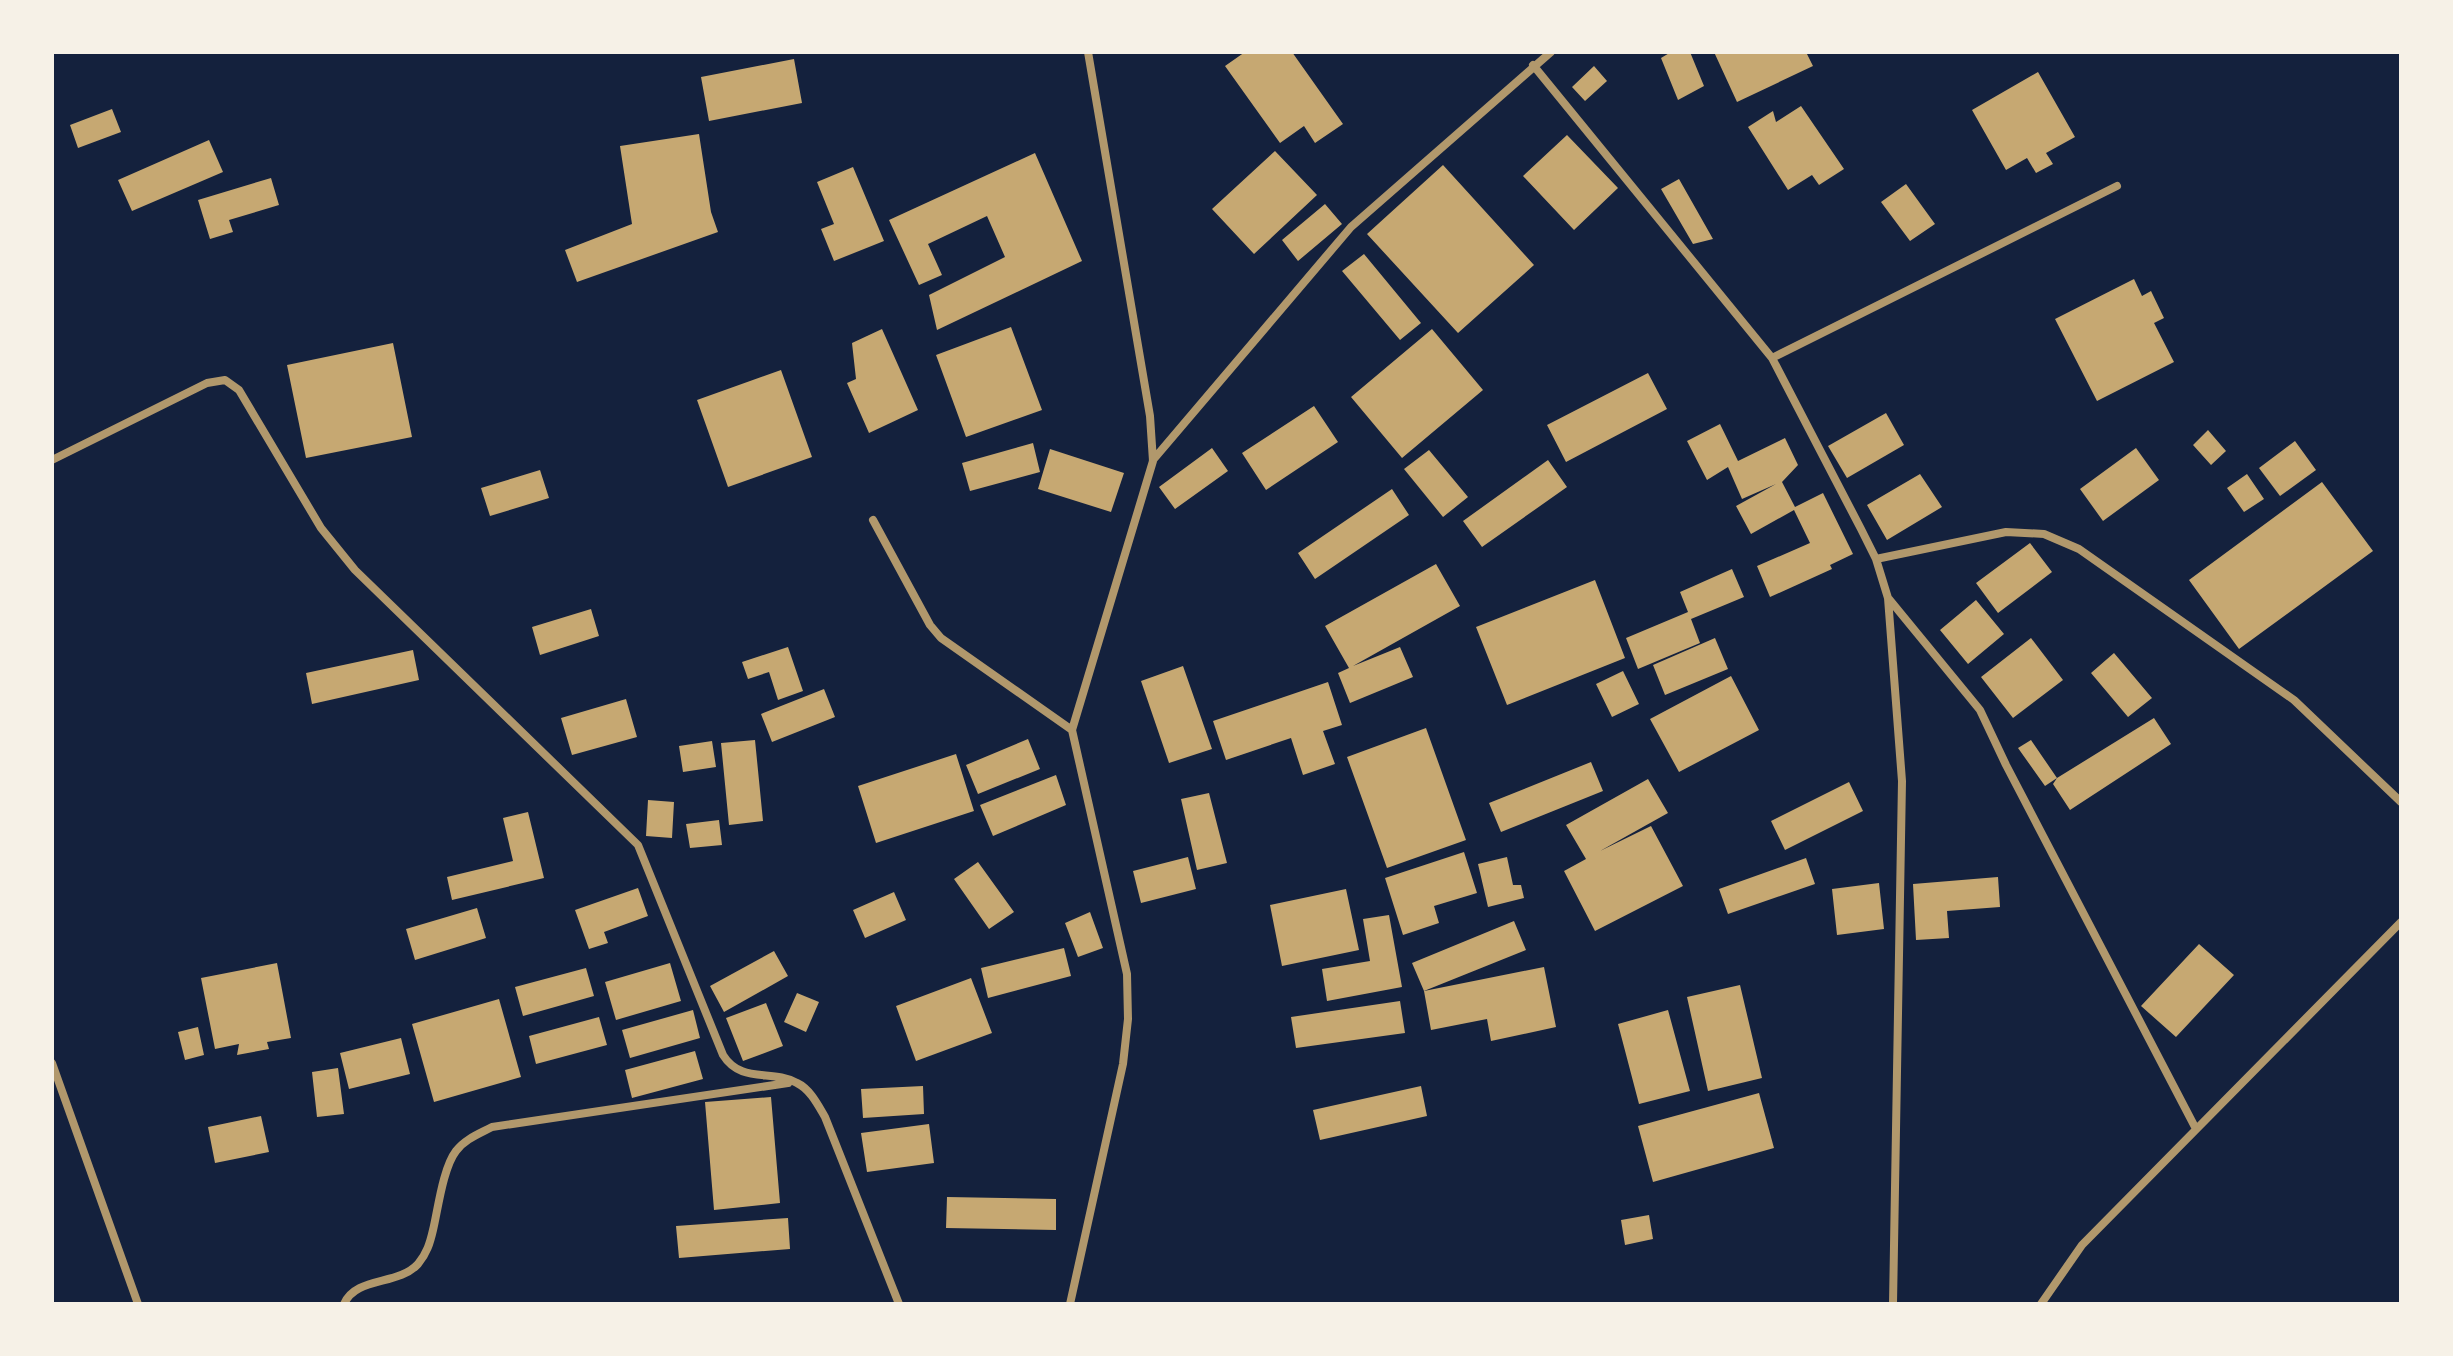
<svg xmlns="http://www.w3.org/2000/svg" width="2453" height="1356" font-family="Overpass,sans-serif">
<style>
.building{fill:#c6a872}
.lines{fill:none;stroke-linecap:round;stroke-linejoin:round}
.minor{stroke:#b1986c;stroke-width:8}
</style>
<rect width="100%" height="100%" fill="#14213d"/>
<!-- building -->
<path class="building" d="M 1245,52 L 1292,52 L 1343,124 L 1315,143 L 1304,126 L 1280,143 L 1225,66 Z
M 1671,52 L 1690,52 L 1704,86 L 1678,100 L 1661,58 Z
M 1714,52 L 1806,52 L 1813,66 L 1737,102 Z
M 794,59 L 802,103 L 709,121 L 701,77 Z
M 1594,66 L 1607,81 L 1585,101 L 1572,87 Z
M 2038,72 L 2075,137 L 2046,153 L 2053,164 L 2036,173 L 2027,158 L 2006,170 L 1972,110 Z
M 1801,106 L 1844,169 L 1819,185 L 1812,175 L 1788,190 L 1748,127 L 1773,111 L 1776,122 Z
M 112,109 L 121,132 L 78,148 L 70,125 Z
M 699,134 L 711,212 L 718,232 L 577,282 L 565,250 L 632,224 L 620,146 Z
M 1567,135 L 1618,188 L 1574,230 L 1523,176 Z
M 209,140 L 223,172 L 132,211 L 118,180 Z
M 1275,151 L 1317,195 L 1254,254 L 1212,209 Z
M 1035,153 L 1082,261 L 937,330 L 929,295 L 1005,257 L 987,216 L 928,244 L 942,275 L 919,285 L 889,220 Z
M 1443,165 L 1534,265 L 1458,333 L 1367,234 Z
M 853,167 L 884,241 L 834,261 L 821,229 L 834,224 L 817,182 Z
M 271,178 L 279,205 L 229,220 L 233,232 L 210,239 L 198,200 Z
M 1679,179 L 1713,239 L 1693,244 L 1661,189 Z
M 1906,184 L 1935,224 L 1910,241 L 1881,202 Z
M 1325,204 L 1342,224 L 1298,261 L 1282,240 Z
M 1364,254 L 1421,323 L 1400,340 L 1342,271 Z
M 2134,279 L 2142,296 L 2151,291 L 2164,318 L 2154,323 L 2174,362 L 2097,401 L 2055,319 Z
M 1011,327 L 1042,410 L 966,437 L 936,355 Z
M 882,329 L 918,410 L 869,433 L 847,383 L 856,379 L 852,343 Z
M 1432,329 L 1483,390 L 1402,458 L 1351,397 Z
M 393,343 L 412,437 L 306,458 L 287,365 Z
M 781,370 L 812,457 L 728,487 L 697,400 Z
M 1648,373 L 1667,409 L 1566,462 L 1547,425 Z
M 1314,406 L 1338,442 L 1266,490 L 1242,453 Z
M 1886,413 L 1904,445 L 1847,478 L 1828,446 Z
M 1720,424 L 1738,461 L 1785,438 L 1798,465 L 1782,482 L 1795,507 L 1823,493 L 1853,554 L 1830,565 L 1832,569 L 1770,597 L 1757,566 L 1810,543 L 1794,510 L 1751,534 L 1736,506 L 1776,484 L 1742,499 L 1728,467 L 1707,480 L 1687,441 Z
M 2208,430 L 2226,451 L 2211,465 L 2193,445 Z
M 2295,441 L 2316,470 L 2280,496 L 2259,468 Z
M 1033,443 L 1040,472 L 970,491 L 962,463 Z
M 1212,448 L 1228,471 L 1175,509 L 1159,487 Z
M 2136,448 L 2159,480 L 2103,521 L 2080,489 Z
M 1050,449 L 1124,473 L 1111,512 L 1038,489 Z
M 1429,450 L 1468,497 L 1443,517 L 1404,469 Z
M 1548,460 L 1567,487 L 1482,547 L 1463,521 Z
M 540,470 L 549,498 L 490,516 L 481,488 Z
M 1920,474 L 1942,507 L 1887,540 L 1867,505 Z
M 2247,474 L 2264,499 L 2244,512 L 2227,488 Z
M 2322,482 L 2373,551 L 2239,649 L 2189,580 Z
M 1392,489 L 1409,515 L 1315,579 L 1298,553 Z
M 2030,543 L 2052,572 L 1998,613 L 1976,583 Z
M 1436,564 L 1460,606 L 1353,666 L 1400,647 L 1413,677 L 1350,703 L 1338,673 L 1349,668 L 1325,626 Z
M 1732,569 L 1744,597 L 1691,619 L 1700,643 L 1638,669 L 1626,638 L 1688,612 L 1680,592 Z
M 1595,580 L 1625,658 L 1507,705 L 1476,627 Z
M 1976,600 L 2004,634 L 1968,664 L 1940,630 Z
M 591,609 L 599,636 L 540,655 L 532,627 Z
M 1715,638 L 1728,669 L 1665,695 L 1653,665 Z
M 2031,638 L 2063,680 L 2013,718 L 1981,677 Z
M 788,647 L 803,691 L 778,700 L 769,672 L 748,679 L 742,662 Z
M 413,650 L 419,680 L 312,704 L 306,673 Z
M 2114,653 L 2152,698 L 2128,717 L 2091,673 Z
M 1183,666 L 1212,749 L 1169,763 L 1141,681 Z
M 1623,671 L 1639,704 L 1612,717 L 1596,684 Z
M 1731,676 L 1759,730 L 1679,772 L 1650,719 Z
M 1328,682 L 1342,725 L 1323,731 L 1335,764 L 1303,775 L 1291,738 L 1226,760 L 1213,721 Z
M 824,689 L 835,717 L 772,742 L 761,714 Z
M 626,699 L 637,737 L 572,755 L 561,718 Z
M 2154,718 L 2171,744 L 2070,810 L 2053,784 L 2057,778 Z
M 1426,728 L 1466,840 L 1387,868 L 1347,757 Z
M 1028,739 L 1040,769 L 978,794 L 966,765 Z
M 755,740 L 763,821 L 729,825 L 721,743 Z
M 2031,740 L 2057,778 L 2045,786 L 2018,748 Z
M 712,741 L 716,767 L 683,772 L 679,746 Z
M 956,754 L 974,811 L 876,843 L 858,786 Z
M 1591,762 L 1603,791 L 1501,832 L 1489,803 Z
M 1056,775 L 1066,805 L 993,836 L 980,805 Z
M 1648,779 L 1668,813 L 1600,851 L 1651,826 L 1683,886 L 1595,931 L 1564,871 L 1586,859 L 1566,825 Z
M 1849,782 L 1863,811 L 1785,850 L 1771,821 Z
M 1209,793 L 1227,863 L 1197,870 L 1181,799 Z
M 648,800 L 674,802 L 672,838 L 646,836 Z
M 528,812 L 544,878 L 452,900 L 447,877 L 513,861 L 503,818 Z
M 719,820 L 722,845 L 690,848 L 686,824 Z
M 1464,852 L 1477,893 L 1434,906 L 1439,923 L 1403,935 L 1385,878 Z
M 1188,857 L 1196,889 L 1141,903 L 1133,871 Z
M 1507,857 L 1513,885 L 1521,885 L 1524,898 L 1488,907 L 1478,864 Z
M 1806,858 L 1815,884 L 1728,914 L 1719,889 Z
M 978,862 L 1014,912 L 989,929 L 954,879 Z
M 1998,877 L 2000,907 L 1947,911 L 1949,938 L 1916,940 L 1913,884 Z
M 1879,883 L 1884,929 L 1837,935 L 1832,889 Z
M 638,888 L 648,916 L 604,932 L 608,943 L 589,949 L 575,910 Z
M 1346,889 L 1359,950 L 1282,966 L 1270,905 Z
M 894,892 L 906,920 L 865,938 L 853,910 Z
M 477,908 L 486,938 L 415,960 L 406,929 Z
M 1090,912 L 1103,948 L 1078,957 L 1065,923 Z
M 1389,915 L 1402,987 L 1327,1001 L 1322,969 L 1370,961 L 1363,919 Z
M 1514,921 L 1526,950 L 1424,991 L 1544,967 L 1556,1027 L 1491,1041 L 1487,1019 L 1431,1030 L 1424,991 L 1412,963 Z
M 2199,944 L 2234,975 L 2176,1037 L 2141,1006 Z
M 1064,948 L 1071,976 L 988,998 L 981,968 Z
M 774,951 L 788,976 L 724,1012 L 710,986 Z
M 277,963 L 291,1038 L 267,1042 L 269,1049 L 237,1055 L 239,1044 L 215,1049 L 201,978 Z
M 670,963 L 681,1001 L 616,1020 L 605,982 Z
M 586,968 L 594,996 L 523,1016 L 515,987 Z
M 971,978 L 992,1033 L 916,1061 L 896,1006 Z
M 1740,985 L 1762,1078 L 1708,1091 L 1687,997 Z
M 797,993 L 819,1002 L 806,1032 L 784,1022 Z
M 499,999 L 521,1077 L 434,1102 L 412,1024 Z
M 1400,1001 L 1405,1033 L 1296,1048 L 1291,1017 Z
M 766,1003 L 783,1046 L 743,1061 L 726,1018 Z
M 693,1010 L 700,1038 L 630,1058 L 622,1030 Z
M 1668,1010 L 1690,1091 L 1639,1104 L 1618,1024 Z
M 599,1017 L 607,1045 L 536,1064 L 529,1036 Z
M 198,1027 L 204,1055 L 185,1060 L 178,1032 Z
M 401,1038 L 410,1074 L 349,1089 L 340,1053 Z
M 695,1051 L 703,1079 L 632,1098 L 625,1070 Z
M 338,1068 L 344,1114 L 317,1117 L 312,1072 Z
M 923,1086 L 924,1114 L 863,1118 L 861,1089 Z
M 1421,1086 L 1427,1116 L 1320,1140 L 1313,1110 Z
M 1759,1093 L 1774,1148 L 1653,1182 L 1638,1126 Z
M 771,1097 L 780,1203 L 714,1210 L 705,1102 Z
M 261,1116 L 269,1152 L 215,1163 L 208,1127 Z
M 929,1124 L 934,1163 L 867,1172 L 861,1133 Z
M 947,1197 L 1056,1199 L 1056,1230 L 946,1228 Z
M 1649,1215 L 1653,1239 L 1625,1245 L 1621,1220 Z
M 788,1218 L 790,1249 L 679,1258 L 676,1226 Z"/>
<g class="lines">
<!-- minor -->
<path class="minor" d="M 1533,65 L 1772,358 L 1861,529 L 1876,559 L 1888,598 L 1902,781 L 1893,1304
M 1772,358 L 2117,186
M 52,460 L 207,383 L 225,380 L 239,390 L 321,528 L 355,570 L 638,845 L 723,1055 C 741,1084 772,1069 797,1083 C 810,1089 818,1105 825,1117 L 899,1304
M 1153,460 L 1351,227 L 1551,52
M 873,520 L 930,625 L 941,638 L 1072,730
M 1876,559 L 2006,532 L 2044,534 L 2079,549 L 2294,700 L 2401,802
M 1889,599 L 1980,710 L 2006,765 L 2196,1129
M 52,1063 L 138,1304
M 344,1304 C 356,1276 398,1286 418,1264 C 427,1253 430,1243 433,1230 C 438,1209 443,1168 456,1151 C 465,1139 479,1134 492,1127 L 788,1083
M 1070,1304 L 1123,1064 L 1128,1019 L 1127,974 L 1072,730 L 1153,461 L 1150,416 L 1088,52
M 2041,1304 L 2082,1245 L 2401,922"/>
</g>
<!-- border -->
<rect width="2453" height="1356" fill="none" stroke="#f6f1e7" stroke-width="108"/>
</svg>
